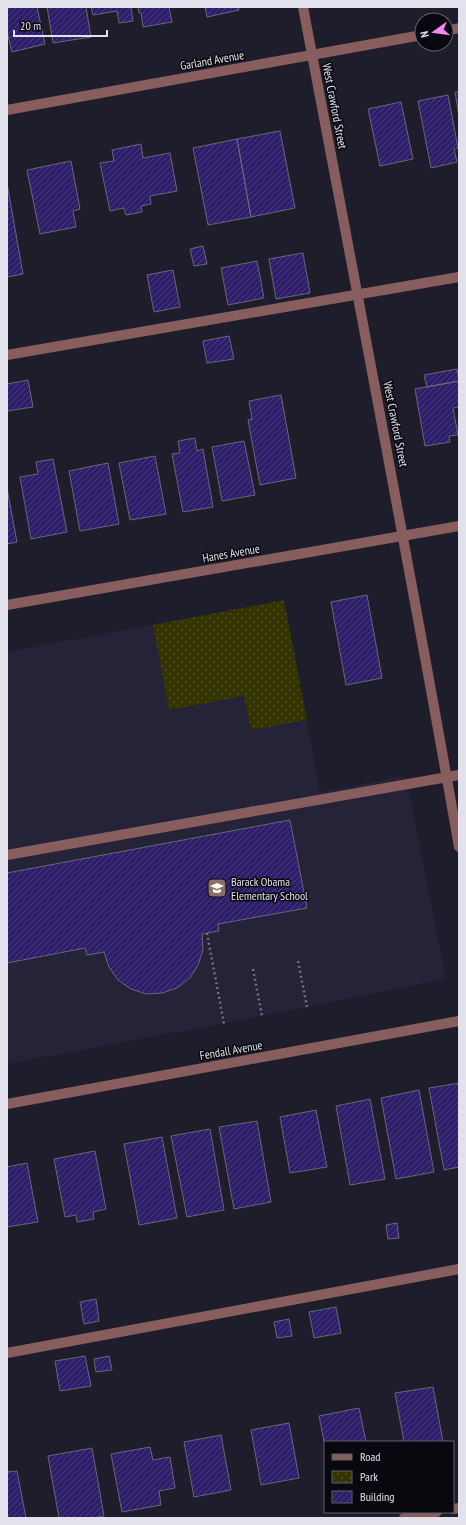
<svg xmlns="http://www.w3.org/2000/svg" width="466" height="1525" font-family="'PT Sans Narrow',sans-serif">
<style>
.built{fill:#242337}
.park{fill:url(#park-dots)}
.building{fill:url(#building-hatch);stroke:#686778}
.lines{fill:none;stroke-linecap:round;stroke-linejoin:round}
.path{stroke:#72727e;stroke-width:2.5;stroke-dasharray:2 3;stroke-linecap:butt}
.minor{stroke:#885d5e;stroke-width:10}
.labels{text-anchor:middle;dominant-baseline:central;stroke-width:3;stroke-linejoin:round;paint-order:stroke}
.street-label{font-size:12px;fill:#e2e2ec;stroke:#08080e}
.poi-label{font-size:12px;fill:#e2e2ec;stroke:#08080e;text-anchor:start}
</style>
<defs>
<pattern id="park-dots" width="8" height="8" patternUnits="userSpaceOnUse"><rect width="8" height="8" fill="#330"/><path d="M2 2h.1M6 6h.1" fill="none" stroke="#505025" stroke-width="1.8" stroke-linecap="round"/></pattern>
<pattern id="building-hatch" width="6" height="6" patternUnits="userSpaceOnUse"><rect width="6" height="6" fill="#2e1d68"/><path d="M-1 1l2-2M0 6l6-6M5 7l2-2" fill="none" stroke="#4c3e7e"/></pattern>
</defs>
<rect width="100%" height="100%" fill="#1e1d2b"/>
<!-- built -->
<path class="built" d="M 284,600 L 320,792 L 406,776 L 446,979 L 262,1016 L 7,1064 L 7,652 Z"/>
<!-- park -->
<path class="park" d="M 284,600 L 307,720 L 251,730 L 244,696 L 169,710 L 153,625 Z"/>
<!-- building -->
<path class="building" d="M 7,7 L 37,7 L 45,44 L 12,52 L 7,32 Z
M 47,7 L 86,7 L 91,37 L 53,43 Z
M 91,7 L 134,7 L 131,8 L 133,21 L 119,23 L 117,11 L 93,15 Z
M 138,7 L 169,7 L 172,22 L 143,27 L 141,13 L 139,13 Z
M 205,7 L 238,7 L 239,10 L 207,17 Z
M 455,92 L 459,92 L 459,116 Z
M 448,95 L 458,148 L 454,149 L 457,162 L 431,168 L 418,101 Z
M 401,102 L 413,159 L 380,166 L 368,109 Z
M 280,131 L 295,208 L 251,217 L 237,139 Z
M 237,139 L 251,217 L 208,225 L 193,148 Z
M 141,144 L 143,158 L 170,153 L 177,191 L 150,196 L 151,204 L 141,206 L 142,212 L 126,215 L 124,208 L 110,211 L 100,163 L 114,161 L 112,150 Z
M 71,161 L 80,209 L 73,211 L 76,227 L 40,234 L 27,170 Z
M 7,183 L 23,274 L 7,277 Z
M 203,246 L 207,264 L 194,266 L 190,249 Z
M 303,253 L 310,293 L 276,299 L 269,259 Z
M 257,261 L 264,298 L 228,305 L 221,268 Z
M 173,270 L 180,307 L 154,312 L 147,275 Z
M 229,336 L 234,359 L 207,363 L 203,341 Z
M 457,369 L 459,381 L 427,387 L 424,375 Z
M 28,380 L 33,407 L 7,411 L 7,384 Z
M 459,381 L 459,407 L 453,408 L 458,435 L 449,436 L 450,442 L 425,446 L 415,389 Z
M 281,395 L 296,478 L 260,485 L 248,420 L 252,419 L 249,401 Z
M 195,438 L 197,451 L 203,449 L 213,507 L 183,512 L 172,454 L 180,453 L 178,441 Z
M 244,441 L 255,495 L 222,501 L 212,447 Z
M 155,456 L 166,514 L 130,520 L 119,463 Z
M 53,459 L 67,532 L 31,539 L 20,477 L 38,474 L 36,462 Z
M 108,463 L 119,524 L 80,531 L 69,471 Z
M 7,488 L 17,542 L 7,544 Z
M 367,595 L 382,678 L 346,685 L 331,602 Z
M 290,820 L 307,908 L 218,924 L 219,931 L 202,934 L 203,950 L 198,965 L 190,978 L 177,988 L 162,993 L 146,994 L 131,989 L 118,980 L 109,967 L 104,952 L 87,955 L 85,948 L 7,963 L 7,873 Z
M 459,1083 L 459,1167 L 444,1170 L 429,1088 Z
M 419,1090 L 434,1172 L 396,1179 L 381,1098 Z
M 370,1099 L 385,1179 L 350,1185 L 336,1106 Z
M 316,1110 L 327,1167 L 290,1173 L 280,1117 Z
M 257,1121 L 271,1202 L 234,1209 L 219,1127 Z
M 210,1129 L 224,1210 L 187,1217 L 171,1136 Z
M 162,1137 L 177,1218 L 139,1225 L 124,1144 Z
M 95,1151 L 106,1209 L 93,1212 L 94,1219 L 77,1222 L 76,1215 L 65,1217 L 54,1159 Z
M 27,1163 L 38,1222 L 7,1227 L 7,1167 Z
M 397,1223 L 399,1238 L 388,1239 L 386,1225 Z
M 96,1299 L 99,1321 L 84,1324 L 80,1302 Z
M 336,1307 L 341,1333 L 314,1338 L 309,1312 Z
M 289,1319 L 292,1336 L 277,1338 L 274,1322 Z
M 85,1356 L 91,1386 L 60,1391 L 55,1361 Z
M 109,1356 L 112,1370 L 96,1372 L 94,1359 Z
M 433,1387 L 443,1442 L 404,1442 L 395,1393 Z
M 359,1408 L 366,1442 L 325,1442 L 325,1446 L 319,1416 Z
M 289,1423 L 299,1478 L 261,1485 L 251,1430 Z
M 221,1435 L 231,1490 L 194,1497 L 184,1442 Z
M 150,1447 L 153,1460 L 170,1457 L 175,1488 L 159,1491 L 161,1505 L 122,1512 L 111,1454 Z
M 92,1448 L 104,1516 L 93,1518 L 59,1518 L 48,1456 Z
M 7,1466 L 8,1472 L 17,1471 L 26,1518 L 7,1518 Z"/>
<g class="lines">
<!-- path -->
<path class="path" d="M 207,933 L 224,1024
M 298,961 L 307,1007
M 253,969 L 262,1016"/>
<!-- minor -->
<path class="minor" d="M 303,7 C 356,287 410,567 459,847
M 446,31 L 459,28
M 7,110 L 422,35
M 7,355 L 459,277
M 7,605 L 459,526
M 7,855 L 459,775
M 7,1104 L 459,1021
M 7,1353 L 459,1269
M 453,1509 L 459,1508
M 404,1518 L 437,1512"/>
</g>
<!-- icons -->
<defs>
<g id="school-square" transform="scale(1)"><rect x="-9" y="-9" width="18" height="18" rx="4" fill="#8d6e63" stroke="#08080e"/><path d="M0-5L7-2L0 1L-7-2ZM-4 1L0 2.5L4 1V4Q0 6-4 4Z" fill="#fff"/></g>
</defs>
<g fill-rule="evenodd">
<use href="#school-square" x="217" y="888"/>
</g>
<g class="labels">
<!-- street labels -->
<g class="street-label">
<text transform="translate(212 60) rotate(-10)">Garland Avenue</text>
<text transform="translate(335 106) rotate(79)">West Crawford Street</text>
<text transform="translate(396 424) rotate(79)">West Crawford Street</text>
<text transform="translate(231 553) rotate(-10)">Hanes Avenue</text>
<text transform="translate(231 1050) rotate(-10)">Fendall Avenue</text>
</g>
<!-- poi labels -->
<g class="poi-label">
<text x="231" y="881">Barack Obama<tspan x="231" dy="14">Elementary School</tspan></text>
</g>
</g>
<!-- border -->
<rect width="466" height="1525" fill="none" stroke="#e2e2ec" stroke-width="16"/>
<!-- legend -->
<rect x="324" y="1441" width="130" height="72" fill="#08080e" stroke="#5f5f67"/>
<rect x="332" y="1454" width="20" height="6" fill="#885d5e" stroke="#5f5f67"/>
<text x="360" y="1461" font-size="12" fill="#e2e2ec">Road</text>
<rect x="332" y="1471" width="20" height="12" fill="url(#park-dots)" stroke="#5f5f67"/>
<text x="360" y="1481" font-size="12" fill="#e2e2ec">Park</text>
<rect x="332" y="1491" width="20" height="12" fill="url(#building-hatch)" stroke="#5f5f67"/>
<text x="360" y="1501" font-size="12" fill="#e2e2ec">Building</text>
<!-- north arrow -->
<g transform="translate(434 32) rotate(256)"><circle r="19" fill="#08080e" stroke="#5f5f67"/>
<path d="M0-3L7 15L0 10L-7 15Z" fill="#f589ef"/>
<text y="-6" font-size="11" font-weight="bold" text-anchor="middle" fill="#e2e2ec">N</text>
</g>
<!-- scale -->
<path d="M14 30v6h93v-6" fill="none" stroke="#e2e2ec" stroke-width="2"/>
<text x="20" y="30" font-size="12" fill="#e2e2ec" stroke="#08080e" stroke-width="3" paint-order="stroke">20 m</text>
</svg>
